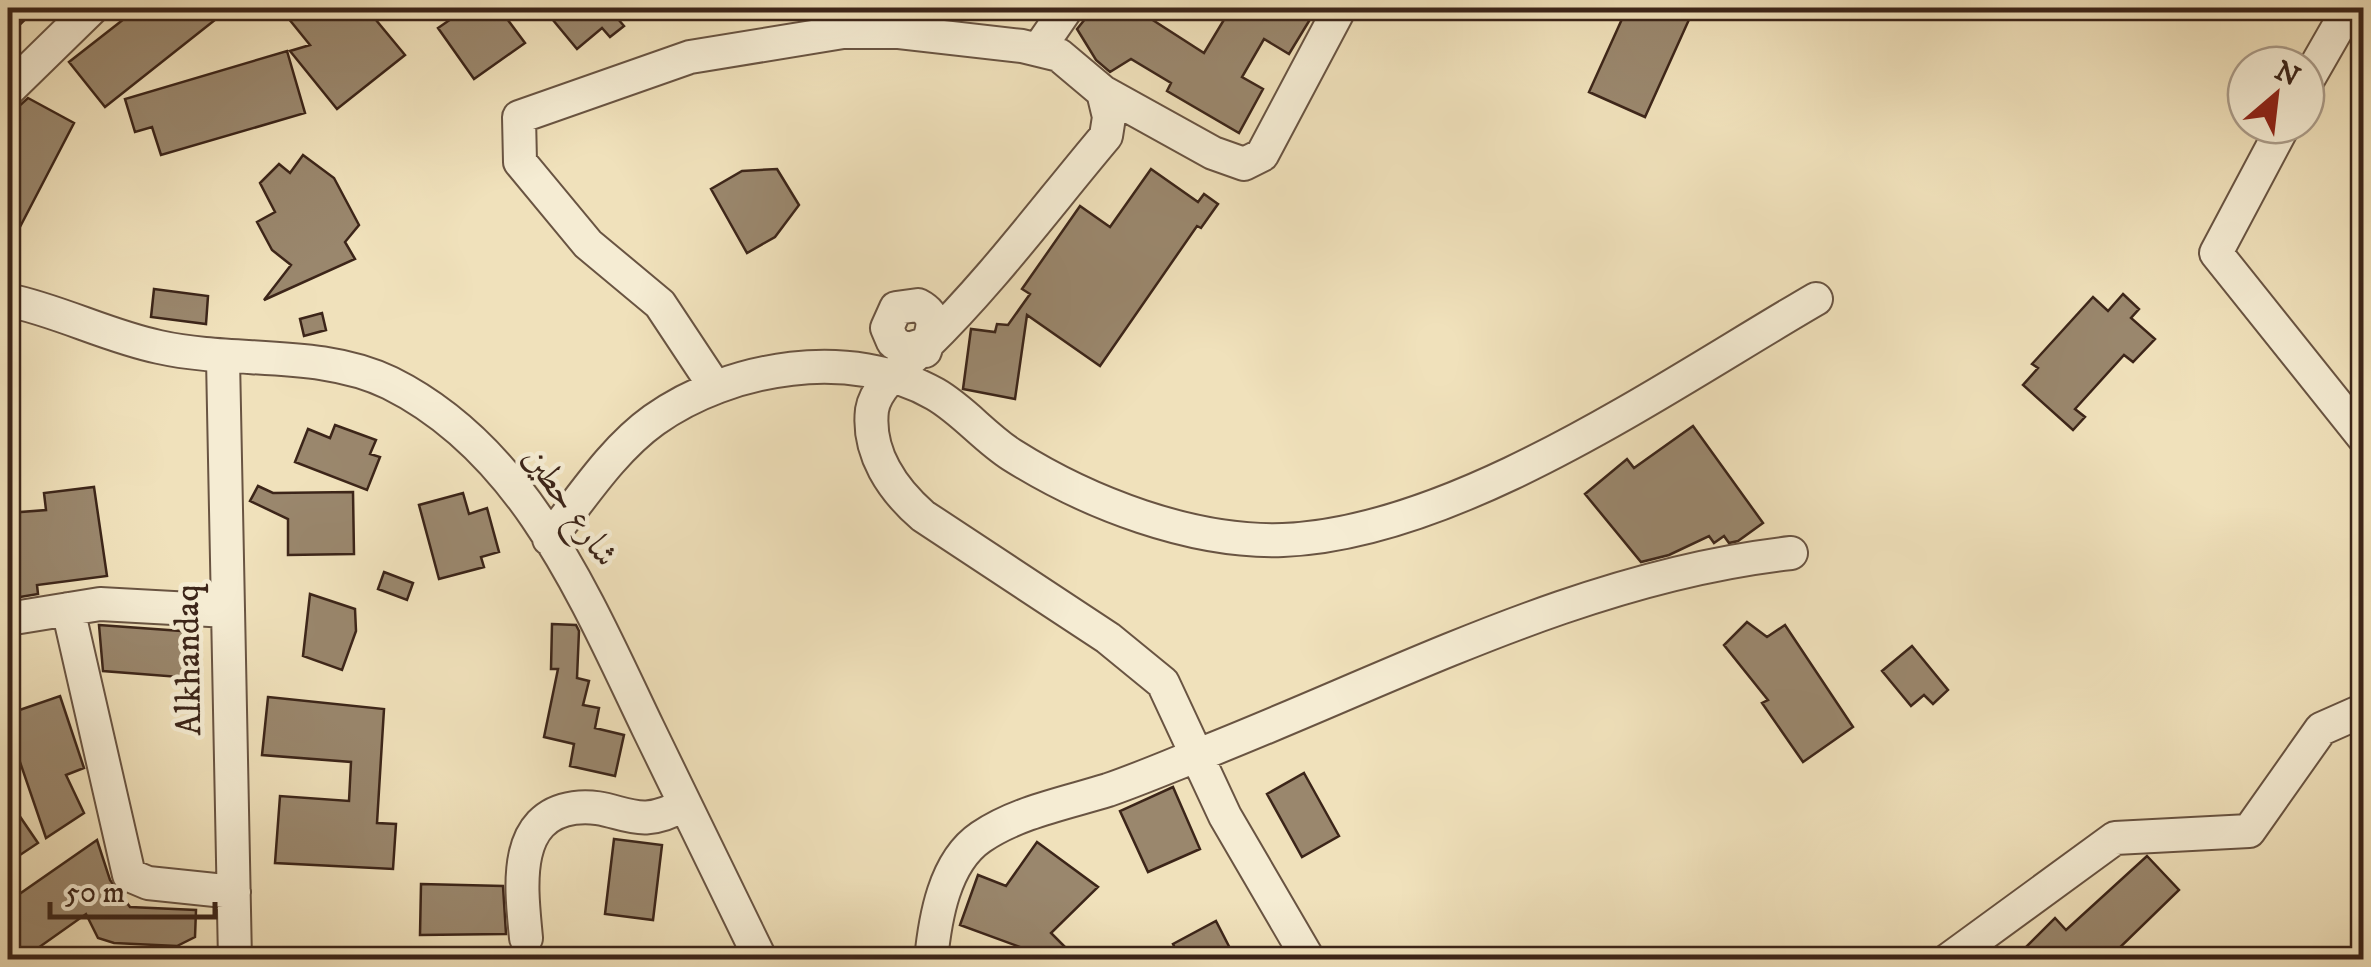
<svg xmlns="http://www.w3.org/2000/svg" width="2371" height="967" font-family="'IM FELL DW Pica',Amiri,serif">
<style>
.building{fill:#9a876d;stroke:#3c2519;stroke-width:2.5}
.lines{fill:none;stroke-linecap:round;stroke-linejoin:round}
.minor-casing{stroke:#695442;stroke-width:36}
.minor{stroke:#f5ecd3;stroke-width:32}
.labels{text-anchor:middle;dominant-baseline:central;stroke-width:9;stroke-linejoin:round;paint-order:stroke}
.street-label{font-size:35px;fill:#3c2519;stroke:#f5ecd3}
</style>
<rect width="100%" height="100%" fill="#f0e1bb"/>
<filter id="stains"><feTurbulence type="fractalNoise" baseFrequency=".002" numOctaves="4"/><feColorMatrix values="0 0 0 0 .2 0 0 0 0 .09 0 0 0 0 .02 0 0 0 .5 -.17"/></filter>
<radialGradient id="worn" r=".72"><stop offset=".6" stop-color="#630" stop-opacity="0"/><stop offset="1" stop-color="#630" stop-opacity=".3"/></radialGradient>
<!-- building -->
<path class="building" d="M 8,8 L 37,8 L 8,36 Z
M 138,8 L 230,8 L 105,107 L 69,62 Z
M 280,8 L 366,8 L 405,55 L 337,109 L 290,51 L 310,45 Z
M 467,8 L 499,8 L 525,43 L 474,79 L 438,28 Z
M 543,8 L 632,8 L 618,19 L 624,26 L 610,37 L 602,28 L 577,49 Z
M 1094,8 L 1134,8 L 1204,53 L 1231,8 L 1317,8 L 1289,54 L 1264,39 L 1242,77 L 1263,89 L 1239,133 L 1167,91 L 1171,83 L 1131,59 L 1110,72 L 1096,60 L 1077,29 Z
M 1627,8 L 1680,8 L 1692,13 L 1645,117 L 1589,92 Z
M 287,51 L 305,113 L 161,155 L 152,127 L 135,132 L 125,99 Z
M 28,98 L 74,123 L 8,250 L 8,116 Z
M 303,155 L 334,178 L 359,225 L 345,242 L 355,259 L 264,300 L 291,265 L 272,250 L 257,222 L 275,212 L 260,183 L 279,164 L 290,173 Z
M 777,169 L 799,205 L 775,237 L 747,253 L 711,189 L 742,171 Z
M 1151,169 L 1198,202 L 1204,194 L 1218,204 L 1201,228 L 1197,226 L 1100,366 L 1027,315 L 1015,399 L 963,389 L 971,329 L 995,332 L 997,324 L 1008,325 L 1030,294 L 1022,289 L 1080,206 L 1110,227 Z
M 154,289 L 208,296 L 206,324 L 151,317 Z
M 2123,294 L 2139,309 L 2131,318 L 2155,339 L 2133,362 L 2124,355 L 2075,409 L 2085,417 L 2073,430 L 2023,385 L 2038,368 L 2032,364 L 2093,297 L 2108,311 Z
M 322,313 L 326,330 L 304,336 L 300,319 Z
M 335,425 L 376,440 L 370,454 L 380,457 L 367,490 L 295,462 L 308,429 L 330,438 Z
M 1693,426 L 1763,523 L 1738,541 L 1729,543 L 1724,536 L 1714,543 L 1709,536 L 1669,555 L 1641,562 L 1585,494 L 1627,459 L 1634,468 Z
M 258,486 L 273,493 L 353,492 L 354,554 L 288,555 L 288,519 L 250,501 Z
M 94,487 L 107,576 L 37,585 L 38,594 L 8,599 L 8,513 L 46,510 L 44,493 Z
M 463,493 L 469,514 L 487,508 L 499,552 L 481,557 L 484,567 L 439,579 L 419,505 Z
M 384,572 L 413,583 L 407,600 L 378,589 Z
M 310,594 L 355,609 L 356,631 L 342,670 L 303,656 Z
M 1747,622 L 1767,637 L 1785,625 L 1853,727 L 1803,762 L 1762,703 L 1768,700 L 1724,645 Z
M 552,624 L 576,625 L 579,631 L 577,678 L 589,681 L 583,705 L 599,708 L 595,728 L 624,735 L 615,776 L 570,766 L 574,744 L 544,737 L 558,669 L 551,669 Z
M 99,625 L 195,632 L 192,678 L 103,671 Z
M 1912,646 L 1948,690 L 1933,704 L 1924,695 L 1911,706 L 1882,671 Z
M 60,696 L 84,768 L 66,775 L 84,813 L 46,838 L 8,727 L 8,714 Z
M 268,697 L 384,709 L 377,823 L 396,824 L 393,869 L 275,863 L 280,796 L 349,801 L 351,762 L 262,755 Z
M 1304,773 L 1339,836 L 1302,857 L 1267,794 Z
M 1173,787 L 1200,849 L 1148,872 L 1120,811 Z
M 8,799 L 38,843 L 8,863 Z
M 614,839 L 662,845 L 653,920 L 605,914 Z
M 97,840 L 110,880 L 130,907 L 196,910 L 195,937 L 177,946 L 114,943 L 98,938 L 86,914 L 21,960 L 8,960 L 8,902 Z
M 1037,842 L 1098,887 L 1051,933 L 1078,960 L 1033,960 L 1039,954 L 960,925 L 978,875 L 1006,886 Z
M 2147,856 L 2179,890 L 2107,960 L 2038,960 L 2026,947 L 2055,918 L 2066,930 Z
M 421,884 L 503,886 L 506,934 L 420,935 Z
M 1216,921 L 1236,960 L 1181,960 L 1173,944 Z"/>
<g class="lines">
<!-- minor casing -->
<g class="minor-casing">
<path id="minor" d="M 1038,50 L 1067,8
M 2306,83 L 2349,8
M 8,90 L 92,8
M 1103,92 L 1109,117 L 1106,136 C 1047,206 991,282 925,346 C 908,363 876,384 872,410 C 867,453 893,490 923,516 L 1108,638 L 1163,683 L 1225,816 L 1309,960
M 2284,125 L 2216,253 L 2364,438
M 8,300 C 60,311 107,336 159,347 C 235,364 320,349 390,383 C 525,450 586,599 648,728 C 685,805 723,882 761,960
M 925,351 C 931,332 941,317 918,305 L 896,308 L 887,328 L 893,342 L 906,350 L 928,343
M 223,359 L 235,960
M 715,387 L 660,304 L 588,244 L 520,162 L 519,117 L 690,57 L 843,32 L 899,32 L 1022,46 L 1059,55 L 1103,92 L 1213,153 L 1244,164 L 1262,155 L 1340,8
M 549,539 C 581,499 612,450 654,420 C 730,366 851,346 935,394 C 963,410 984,437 1012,455 C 1088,503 1192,543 1283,540 C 1458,533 1666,386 1816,299
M 68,609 L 129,875 L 148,883 L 234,892
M 8,619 L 100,604 L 228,611
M 526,938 C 522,893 510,817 574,808 C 620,802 633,835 685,804
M 931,960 C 935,919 944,862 981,837 C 1018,812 1066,803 1108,790 C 1137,780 1165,768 1193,757 C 1388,681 1581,576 1791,553
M 1948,960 L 2115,838 L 2249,831 L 2321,729 L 2364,710"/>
</g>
<!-- minor -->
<use href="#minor" class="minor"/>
</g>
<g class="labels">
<!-- street labels -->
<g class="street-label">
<text transform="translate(570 507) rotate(55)">شارع حطين</text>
<text transform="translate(189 660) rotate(-91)">Alkhandaq</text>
</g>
</g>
<!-- margin -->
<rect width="2371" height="967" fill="none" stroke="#f0e1bb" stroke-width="40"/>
<rect x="10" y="10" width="2351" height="947" fill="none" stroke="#3c2519" stroke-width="5"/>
<rect x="20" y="20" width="2331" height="927" fill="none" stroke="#3c2519" stroke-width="2.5"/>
<!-- north arrow -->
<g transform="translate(2276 95) rotate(28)"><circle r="48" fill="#f5ecd3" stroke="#ab9c89" stroke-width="2.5"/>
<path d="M0-8L18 38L0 25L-18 38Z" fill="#8f2418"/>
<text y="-15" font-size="28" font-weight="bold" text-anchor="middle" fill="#3c2519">N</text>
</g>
<!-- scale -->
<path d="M50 902v15h165v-15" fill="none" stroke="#3c2519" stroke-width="5"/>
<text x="65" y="902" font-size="30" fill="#3c2519" stroke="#f5ecd3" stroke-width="8" paint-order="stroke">50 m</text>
<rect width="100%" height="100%" filter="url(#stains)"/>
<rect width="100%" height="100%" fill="url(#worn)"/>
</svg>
